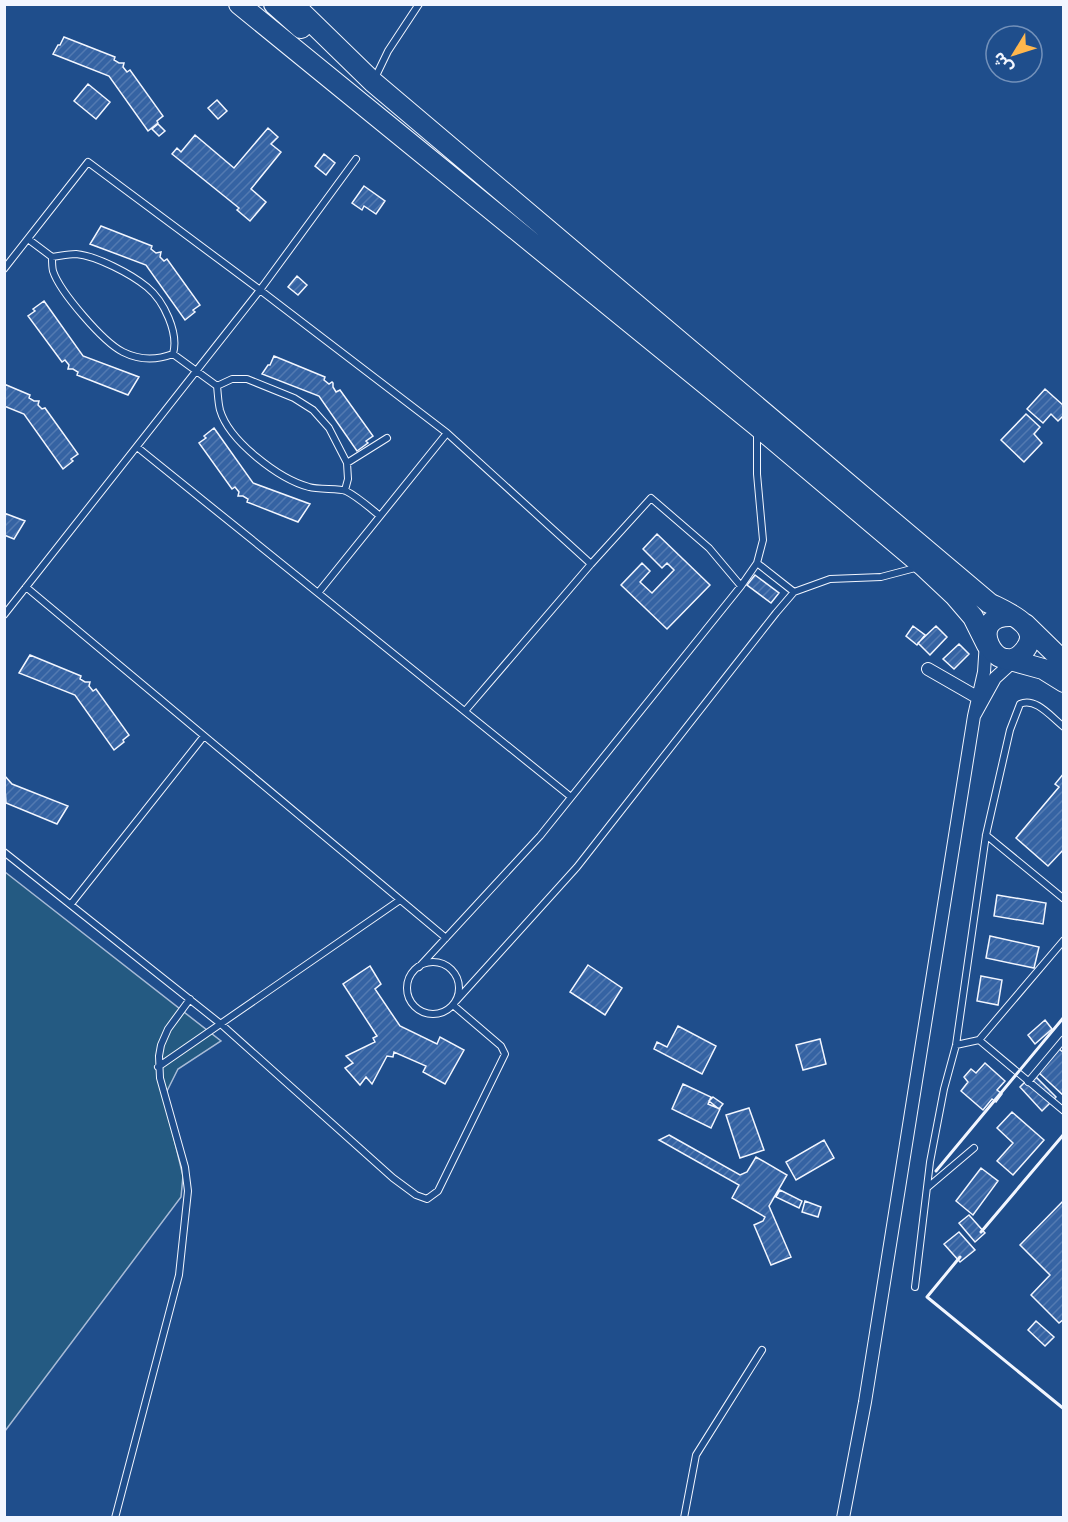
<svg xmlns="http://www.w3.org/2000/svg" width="1068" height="1522" font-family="'Public Sans','Noto Sans Arabic',sans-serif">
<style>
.garden{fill:#245a82;stroke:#a8bbd7;stroke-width:1.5}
.building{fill:url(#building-hatch);stroke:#f2f6ff;stroke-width:1.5}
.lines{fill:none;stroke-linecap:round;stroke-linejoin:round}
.lane-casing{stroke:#f2f6ff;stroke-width:8}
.street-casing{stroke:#f2f6ff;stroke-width:14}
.primary-casing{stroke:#f2f6ff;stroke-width:22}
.lane{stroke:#1f4e8c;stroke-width:6}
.street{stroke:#1f4e8c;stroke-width:12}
.primary{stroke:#1f4e8c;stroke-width:20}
.wall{stroke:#f2f6ff;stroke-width:3}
</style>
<defs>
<pattern id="building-hatch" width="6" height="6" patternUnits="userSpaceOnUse" patternTransform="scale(1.5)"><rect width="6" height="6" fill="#3563a3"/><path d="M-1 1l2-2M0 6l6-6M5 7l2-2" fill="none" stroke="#537ab1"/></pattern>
</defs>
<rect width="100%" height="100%" fill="#1f4e8c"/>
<!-- garden -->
<path class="garden" d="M 5,872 L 221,1041 L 178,1069 L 164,1097 L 183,1176 L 181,1197 L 5,1431 Z"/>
<!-- building -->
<path class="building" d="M 64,37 L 115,57 L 114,60 L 119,63 L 124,63 L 123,67 L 127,72 L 130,70 L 163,116 L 157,121 L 158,123 L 148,131 L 109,76 L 53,54 L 58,45 L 60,45 Z
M 88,84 L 110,102 L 96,119 L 74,101 Z
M 217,100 L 227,111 L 218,119 L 208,108 Z
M 158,124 L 165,131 L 159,136 L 152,129 Z
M 268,128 L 278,137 L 271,144 L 281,152 L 251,189 L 266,202 L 250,221 L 237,210 L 239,208 L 172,154 L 177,148 L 181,152 L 195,135 L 234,168 Z
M 324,154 L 335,163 L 326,175 L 315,166 Z
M 364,186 L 385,201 L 376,214 L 364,206 L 362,210 L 352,203 Z
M 101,226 L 152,246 L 151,249 L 156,253 L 161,252 L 160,257 L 164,261 L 167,259 L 200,305 L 193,310 L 195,312 L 185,320 L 146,265 L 90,244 Z
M 297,276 L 307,285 L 298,295 L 288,287 Z
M 44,301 L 83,356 L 139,377 L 128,395 L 77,375 L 78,372 L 73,369 L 68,369 L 69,365 L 65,360 L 62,362 L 28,316 L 35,311 L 33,309 Z
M 274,356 L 325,377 L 324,380 L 329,384 L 332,382 L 333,383 L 333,387 L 336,392 L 340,390 L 373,436 L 366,441 L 368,443 L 357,451 L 319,396 L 262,374 L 268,365 L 270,365 Z
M 4,384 L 30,395 L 29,398 L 34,401 L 39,401 L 38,405 L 42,409 L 45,408 L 78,454 L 71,459 L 73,461 L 63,469 L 24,414 L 4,406 Z
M 1045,389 L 1064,406 L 1064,415 L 1058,421 L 1051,414 L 1043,423 L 1027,409 Z
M 1026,414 L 1040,427 L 1034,434 L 1042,443 L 1024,462 L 1001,440 Z
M 214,428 L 253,483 L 310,504 L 298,522 L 247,502 L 248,499 L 243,496 L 238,496 L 239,492 L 235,487 L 232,489 L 199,443 L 206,438 L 204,436 Z
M 4,513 L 25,521 L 14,539 L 4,535 Z
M 657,534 L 710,585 L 667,629 L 621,585 L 642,563 L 650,571 L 640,582 L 652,593 L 674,570 L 667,563 L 662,568 L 643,549 Z
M 755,575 L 779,593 L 771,603 L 747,585 Z
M 913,626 L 925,635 L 917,645 L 906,636 Z
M 936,626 L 947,637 L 930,655 L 918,643 Z
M 959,644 L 969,654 L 954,669 L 943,659 Z
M 30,655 L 81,676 L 80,679 L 85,682 L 90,682 L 89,686 L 93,691 L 96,689 L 129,735 L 123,740 L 124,742 L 114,750 L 75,695 L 19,673 Z
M 1064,773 L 1064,849 L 1048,866 L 1016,838 L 1059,787 L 1055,784 Z
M 4,775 L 12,784 L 68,806 L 57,824 L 6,803 Z
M 997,895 L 1046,903 L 1043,924 L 994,916 Z
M 990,936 L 1039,947 L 1034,968 L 986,958 Z
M 588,965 L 622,988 L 605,1015 L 570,992 Z
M 370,966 L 381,984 L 375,989 L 400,1026 L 437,1044 L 440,1037 L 464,1050 L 445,1084 L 423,1072 L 426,1066 L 394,1052 L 393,1057 L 387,1056 L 372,1084 L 366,1077 L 360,1085 L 345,1068 L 353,1063 L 346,1056 L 375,1042 L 373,1038 L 377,1036 L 343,984 Z
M 981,976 L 1002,980 L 998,1005 L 977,1001 Z
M 1045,1020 L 1052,1029 L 1035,1044 L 1028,1035 Z
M 678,1026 L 716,1046 L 702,1074 L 654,1049 L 657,1042 L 667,1047 Z
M 820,1039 L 826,1064 L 803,1070 L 796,1045 Z
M 1058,1048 L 1064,1053 L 1064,1096 L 1037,1071 Z
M 985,1063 L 1005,1081 L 997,1090 L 1002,1094 L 996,1102 L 992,1099 L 983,1110 L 961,1091 L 968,1082 L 964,1077 L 971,1069 L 976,1073 Z
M 1033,1074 L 1056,1097 L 1042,1111 L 1020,1087 Z
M 683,1084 L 711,1097 L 708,1104 L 720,1109 L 711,1128 L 672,1109 Z
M 713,1097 L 723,1104 L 719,1109 L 709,1101 Z
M 749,1108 L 764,1150 L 740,1158 L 726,1115 Z
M 1012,1112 L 1044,1140 L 1013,1175 L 997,1161 L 1013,1143 L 997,1128 Z
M 669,1135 L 740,1175 L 747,1172 L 756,1157 L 787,1175 L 769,1206 L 791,1257 L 771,1265 L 754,1225 L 763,1221 L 765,1217 L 732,1198 L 739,1185 L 659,1140 Z
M 824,1140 L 834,1158 L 796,1180 L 786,1162 Z
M 981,1168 L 998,1181 L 973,1215 L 956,1201 Z
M 780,1190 L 802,1201 L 799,1208 L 776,1197 Z
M 1064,1200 L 1064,1319 L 1059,1323 L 1031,1295 L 1050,1275 L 1020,1245 Z
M 805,1201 L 821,1207 L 818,1217 L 802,1212 Z
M 969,1215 L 985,1233 L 975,1242 L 959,1223 Z
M 959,1232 L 975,1250 L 960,1262 L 944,1244 Z
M 1036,1321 L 1054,1337 L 1045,1346 L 1028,1330 Z"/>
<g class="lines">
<!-- lane casing -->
<g class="lane-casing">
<path id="lane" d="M 375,78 L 388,51 L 419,4
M 28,239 L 52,257 C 60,256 68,254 76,254 C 97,256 131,274 147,287 C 164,301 179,333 173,354 C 157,360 139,360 123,352 C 103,342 60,292 53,271 C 52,267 52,262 52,257
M 4,269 L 88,162 L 260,290 L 447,433 L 591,564 L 651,498 L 709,548 L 741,586
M 173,354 L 217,386
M 137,447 L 571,797
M 347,463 L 387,438
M 345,490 L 348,479 L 347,463 L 329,428 L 313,410 L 294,398 L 247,379 L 232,379 L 217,386 C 218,394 218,402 220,410 C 229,441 279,479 309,487 C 319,490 339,488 346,491 C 358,497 370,508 380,516
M 757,563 L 794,592
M 26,587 L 446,938
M 318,593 L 447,433
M 4,615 L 260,290 L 356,159
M 465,711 L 591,564
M 986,835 L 1064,899
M 4,852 L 222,1025 L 393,1178 L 416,1195 L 427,1199 L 438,1191 L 505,1054 L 501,1046 L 453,1005
M 71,904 L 204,736
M407 988a26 26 0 1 1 52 0a26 26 0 1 1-52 0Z
M 419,967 L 540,836 L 741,586 L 757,563 L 763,540 L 757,474 L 757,433
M 456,1001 L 577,867 L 776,613 L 794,592 L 830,579 L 881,577 L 919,567
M 979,1040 L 1064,1111
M 956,1045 L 979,1040 L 1064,940
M 158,1067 L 400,900
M 1028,1082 L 1064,1039
M 928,1187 L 974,1148
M 915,1287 L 930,1162 L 944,1089 L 956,1045 L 986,835 L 1010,730 L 1020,704 C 1036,697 1051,717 1064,727
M 115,1518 L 179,1275 L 188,1191 L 185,1167 L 160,1078 L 159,1056 L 161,1045 L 168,1029 L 190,999
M 684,1518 L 696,1455 L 762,1350"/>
</g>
<!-- street casing -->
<g class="street-casing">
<path id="street" d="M 986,642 L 984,672 L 974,716 L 995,678 L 1017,658
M 928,669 L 982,700
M 843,1518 L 865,1402 L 974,716"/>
</g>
<!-- primary casing -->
<g class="primary-casing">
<path id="primary" d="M 239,4 L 757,426 L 922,565 L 955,596 L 973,617 L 987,645
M 274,4 L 301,28
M 293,4 L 373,82 L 989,603 C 1006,612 1045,626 1024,651 C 997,683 962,614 1012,616
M 1025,624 L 1064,662
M 1007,659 L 1043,669 L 1064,682"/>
</g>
<!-- lane -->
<use href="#lane" class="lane"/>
<!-- street -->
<use href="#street" class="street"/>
<!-- primary -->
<use href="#primary" class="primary"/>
<!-- wall -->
<path class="wall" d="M 936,1171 L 1064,1017
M 981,1232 L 1064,1134
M 960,1257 L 927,1297 L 1064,1409"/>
</g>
<!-- border -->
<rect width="1068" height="1522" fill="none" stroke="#f2f6ff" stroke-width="12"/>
<!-- north arrow -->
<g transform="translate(1014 54) rotate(232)"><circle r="28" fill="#1f4e8c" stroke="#7391ba" stroke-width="1.5"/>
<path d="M0-4.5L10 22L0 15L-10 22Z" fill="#ffb74d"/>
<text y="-9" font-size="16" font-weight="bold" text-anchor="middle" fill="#f2f6ff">ش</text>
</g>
</svg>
